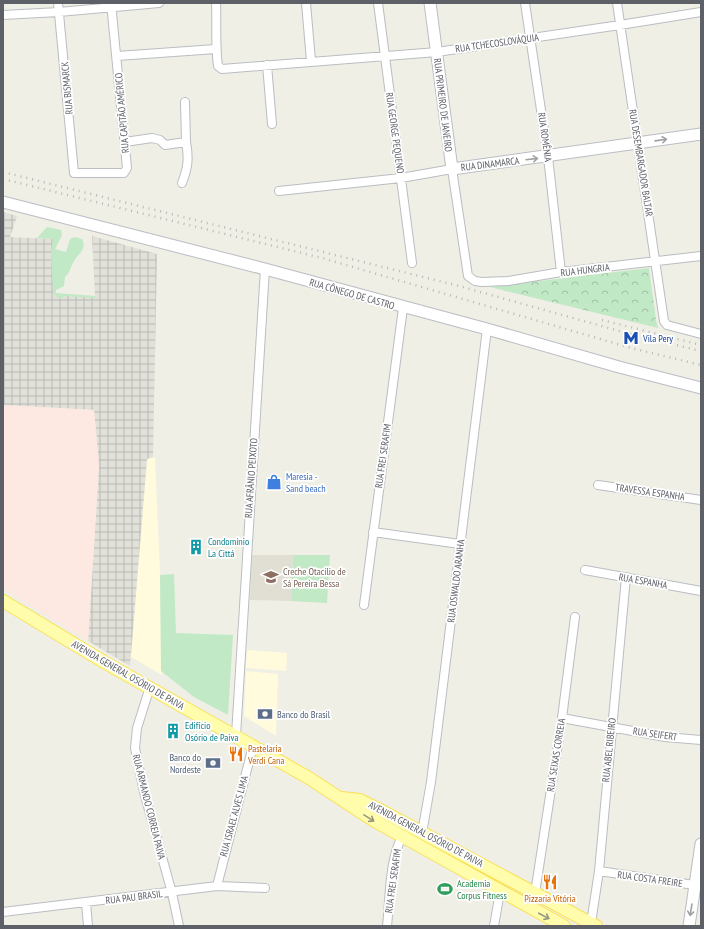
<svg xmlns="http://www.w3.org/2000/svg" width="704" height="929" font-family="'PT Sans Narrow',sans-serif">
<style>
.commercial{fill:#fffbdc}
.industrial{fill:url(#industrial-grid)}
.education{fill:#e1dfd4}
.medical{fill:#fde8e2}
.grass{fill:#c1e9c6}
.park{fill:url(#park-crowns)}
.lines{fill:none;stroke-linecap:round;stroke-linejoin:round}
.street-casing{stroke:#babdc2;stroke-width:10}
.secondary-casing{stroke:#bbbdc4;stroke-width:13}
.primary-casing{stroke:#f9e156;stroke-width:14}
.street{stroke:#fff;stroke-width:8}
.secondary{stroke:#fff;stroke-width:11}
.primary{stroke:#fffcac;stroke-width:12}
.rail{stroke:#b7b7b8;stroke-width:2.5;stroke-dasharray:1 5;stroke-linecap:butt}
.oneway{stroke:#9ea0a4}
.oneway2{stroke:#96977f}
.labels{text-anchor:middle;dominant-baseline:central;stroke-width:3.5;stroke-linejoin:round;paint-order:stroke}
.street-label{font-size:10px;fill:#5d6067;stroke:#fff}
.transit-label{font-size:10px;fill:#164399;stroke:#fff;text-anchor:start}
.shop-label{font-size:10px;fill:#366cbe;stroke:#fff;text-anchor:start}
.culture-label{font-size:10px;fill:#0d838f;stroke:#fff;text-anchor:start}
.education-label{font-size:10px;fill:#785e54;stroke:#fff;text-anchor:start}
.service-label{font-size:10px;fill:#4e5e75;stroke:#fff;text-anchor:start}
.food-label{font-size:10px;fill:#c56008;stroke:#fff;text-anchor:start}
.leisure-label{font-size:10px;fill:#27864d;stroke:#fff;text-anchor:start}
</style>
<defs>
<pattern id="industrial-grid" width="8" height="8" patternUnits="userSpaceOnUse"><rect width="8" height="8" fill="#e1e1da"/><path d="M0 4h8M4 0v8" fill="none" stroke="#babab5"/></pattern>
<pattern id="park-crowns" width="20" height="18" patternUnits="userSpaceOnUse"><rect width="20" height="18" fill="#c1e9c6"/><path d="M2 6a3 3 0 1 1 6 0M12 15a3 3 0 1 1 6 0" fill="none" stroke="#a0c0a5"/></pattern>
</defs>
<rect width="100%" height="100%" fill="#f0efe6"/>
<!-- commercial -->
<path class="commercial" d="M 155,457 L 160,575 L 162,675 L 131,657 L 147,459 Z
M 247,650 L 287,653 L 286,671 L 246,668 Z
M 246,671 L 278,674 L 276,736 L 244,716 Z"/>
<!-- industrial -->
<path class="industrial" d="M 3,212 L 17,216 L 10,237 L 53,239 L 56,294 L 95,296 L 92,236 L 157,254 L 153,457 L 147,459 L 130,666 L 88,641 L 99,465 L 94,410 L 3,405 Z"/>
<!-- education -->
<path class="education" d="M 252,555 L 293,555 L 291,601 L 250,600 Z"/>
<!-- medical -->
<path class="medical" d="M 3,405 L 94,410 L 99,465 L 88,641 L 3,589 Z"/>
<!-- grass -->
<path class="grass" d="M 47,227 L 61,230 L 62,235 L 55,249 L 66,252 L 70,239 L 75,237 L 82,239 C 87,250 78,254 74,261 C 70,268 71,271 65,277 L 64,286 L 56,290 L 56,293 L 95,296 L 95,298 L 65,296 L 60,299 L 53,293 L 51,253 L 53,239 L 37,238 Z
M 293,555 L 330,555 L 327,603 L 291,601 Z
M 174,574 L 176,633 L 233,635 L 228,715 L 194,697 L 161,671 L 160,575 Z"/>
<!-- park -->
<path class="park" d="M 649,268 L 656,320 L 658,328 L 490,287 Z"/>
<g class="lines">
<!-- street casing -->
<g class="street-casing">
<path id="street" d="M 58,3 L 74,173 L 124,173 L 127,168 L 111,3
M 216,3 C 217,24 215,45 218,66 L 222,69 L 437,52 L 620,25 L 701,12
M 306,3 L 311,61
M 378,3 L 412,263
M 525,3 L 548,157 L 561,272
M 617,3 L 664,321 L 667,325 L 701,334
M 3,15 L 59,12 L 159,3
M 117,56 L 216,49
M 267,65 L 272,124
M 125,142 L 152,138 L 160,140 L 165,145 L 186,142 L 185,102
M 182,183 C 188,168 189,158 186,142
M 279,191 L 401,178 L 452,169 L 468,276 L 475,281 L 482,282 L 508,281 L 561,272 L 701,256
M 598,485 L 701,500
M 373,532 L 460,544
M 585,570 L 701,591
M 364,605 L 403,308
M 150,687 L 137,728 L 135,748 L 144,792 L 172,893 L 179,926
M 562,718 L 665,737 L 701,740
M 236,735 L 265,269
M 422,833 L 431,782 L 487,329
M 599,871 L 701,886
M 217,886 L 253,746
M 535,893 L 562,718 L 575,617
M 86,903 L 88,926
M 3,912 L 217,886 L 265,888
M 591,923 L 599,871 L 626,577
M 387,926 C 390,899 389,860 402,837
M 494,926 L 500,892"/>
</g>
<!-- secondary casing -->
<g class="secondary-casing">
<path id="secondary" d="M 430,3 L 452,169 L 701,134
M 3,202 L 265,269 L 487,329 L 619,367 L 701,388
M 689,926 L 701,844"/>
</g>
<!-- primary casing -->
<g class="primary-casing">
<path id="primary" d="M 3,601 L 104,662 L 309,778 L 373,820 L 564,926
M 341,798 L 360,800 L 378,809 L 596,926"/>
</g>
<!-- street -->
<use href="#street" class="street"/>
<!-- secondary -->
<use href="#secondary" class="secondary"/>
<!-- primary -->
<use href="#primary" class="primary"/>
<!-- rail -->
<path class="rail" d="M 3,172 L 459,286 L 630,334 L 701,351
M 3,179 L 322,258 L 631,348 L 701,365
M 602,320 L 701,345"/>
</g>
<!-- one-way arrows -->
<defs><path id="oneway-shaft" d="M-6 0H5M1.5-3L5.5 0L1.5 3" fill="none" stroke-width="1.6" stroke-linecap="round" stroke-linejoin="round"/></defs>
<g class="oneway">
<use href="#oneway-shaft" transform="translate(661 140) rotate(-8)"/>
<use href="#oneway-shaft" transform="translate(532 159) rotate(-7)"/>
<use href="#oneway-shaft" transform="translate(691 910) rotate(99)"/>
</g>
<g class="oneway2">
<use href="#oneway-shaft" transform="translate(369 818) rotate(32)"/>
<use href="#oneway-shaft" transform="translate(544 916) rotate(28)"/>
</g>
<!-- icons -->
<defs>
<g id="metro-bare" transform="scale(1.2)"><path d="M-5.5 5V-5H-3L0 0L3-5H5.5V5H3V-.5L0 4L-3-.5V5Z" fill="#1a4fb4" stroke="#fff" stroke-width="2.5" paint-order="stroke"/></g>
<g id="shop-bare" transform="scale(1.2)"><path d="M-5-2.5h2.3a2.7 3.5 0 0 1 5.4 0H5L5.5 6h-11ZM-1.5-2.5h3a1.5 2.3 0 0 0-3 0Z" fill="#3f7fe0" stroke="#fff" stroke-width="2.5" paint-order="stroke"/></g>
<g id="building-bare" transform="scale(1.2)"><path d="M-4-6H4V6H1V3H-1V6H-4ZM-2.5-4.3h1.7v1.8h-1.7ZM.8-4.3h1.7v1.8H.8ZM-2.5-1h1.7V.8h-1.7ZM.8-1h1.7V.8H.8Z" fill="#0f9aa8" stroke="#fff" stroke-width="2.5" paint-order="stroke"/></g>
<g id="school-bare" transform="scale(1.2)"><path d="M0-5L7-2L0 1L-7-2ZM-4 1L0 2.5L4 1V4Q0 6-4 4Z" fill="#8d6e63" stroke="#fff" stroke-width="2.5" paint-order="stroke"/></g>
<g id="bank-bare" transform="scale(1.2)"><path d="M-6-4H6V4H-6ZM0-2.3a2.3 2.3 0 1 0 0 4.6a2.3 2.3 0 1 0 0-4.6Z" fill="#5c6f8a" stroke="#fff" stroke-width="2.5" paint-order="stroke"/></g>
<g id="restaurant-bare" transform="scale(1.2)"><path d="M-5-6h1v4h1v-4h1v4h1v-4h1v5L-1.5 .5V6h-2V.5L-5-1ZM5-6V6H3V1.5H1.5Q1.5-4 5-6Z" fill="#e8710a" stroke="#fff" stroke-width="2.5" paint-order="stroke"/></g>
<g id="stadium-bare" transform="scale(1.2)"><path d="M0-5a6.5 5 0 1 0 0 10a6.5 5 0 1 0 0-10ZM-3.5-1.8h7v3.6h-7Z" fill="#2e9e5b" stroke="#fff" stroke-width="2.5" paint-order="stroke"/></g>
</defs>
<g fill-rule="evenodd">
<use href="#metro-bare" x="631" y="338"/>
<use href="#shop-bare" x="274" y="482"/>
<use href="#building-bare" x="196" y="547"/>
<use href="#school-bare" x="271" y="577"/>
<use href="#bank-bare" x="265" y="714"/>
<use href="#building-bare" x="173" y="731"/>
<use href="#restaurant-bare" x="236" y="754"/>
<use href="#bank-bare" x="213" y="763"/>
<use href="#restaurant-bare" x="550" y="882"/>
<use href="#stadium-bare" x="445" y="889"/>
</g>
<g class="labels">
<!-- street labels -->
<g class="street-label">
<text transform="translate(497 43) rotate(-8)">RUA TCHECOSLOVÁQUIA</text>
<text transform="translate(67 88) rotate(-95)">RUA BISMARCK</text>
<text transform="translate(443 105) rotate(83)">RUA PRIMEIRO DE JANEIRO</text>
<text transform="translate(122 113) rotate(-95)">RUA CAPITÃO AMÉRICO</text>
<text transform="translate(395 133) rotate(82)">RUA GEORGE PEQUENO</text>
<text transform="translate(545 137) rotate(82)">RUA ROMÊNIA</text>
<text transform="translate(641 163) rotate(81)">RUA DESEMBARGADOR BALTAR</text>
<text transform="translate(490 164) rotate(-7)">RUA DINAMARCA</text>
<text transform="translate(585 270) rotate(-7)">RUA HUNGRIA</text>
<text transform="translate(352 294) rotate(16)">RUA CÔNEGO DE CASTRO</text>
<text transform="translate(383 456) rotate(-82)">RUA FREI SERAFIM</text>
<text transform="translate(251 478) rotate(-86)">RUA AFRÂNIO PEIXOTO</text>
<text transform="translate(650 492) rotate(8)">TRAVESSA ESPANHA</text>
<text transform="translate(456 581) rotate(-83)">RUA OSWALDO ARANHA</text>
<text transform="translate(643 581) rotate(10)">RUA ESPANHA</text>
<text transform="translate(128 675) rotate(30)">AVENIDA GENERAL OSÓRIO DE PAIVA</text>
<text transform="translate(655 734) rotate(8)">RUA SEIFERT</text>
<text transform="translate(609 750) rotate(-84)">RUA ABEL RIBEIRO</text>
<text transform="translate(556 755) rotate(-81)">RUA SEIXAS CORREIA</text>
<text transform="translate(149 807) rotate(76)">RUA ARMANDO CORREIA PAIVA</text>
<text transform="translate(234 816) rotate(-75)">RUA ISRAEL ALVES LIMA</text>
<text transform="translate(426 834) rotate(28)">AVENIDA GENERAL OSÓRIO DE PAIVA</text>
<text transform="translate(650 879) rotate(8)">RUA COSTA FREIRE</text>
<text transform="translate(393 881) rotate(-82)">RUA FREI SERAFIM</text>
<text transform="translate(134 897) rotate(-7)">RUA PAU BRASIL</text>
</g>
<!-- transit labels -->
<g class="transit-label">
<text x="643" y="338">Vila Pery</text>
</g>
<!-- shop labels -->
<g class="shop-label">
<text x="286" y="476">Maresia -<tspan x="286" dy="12">Sand beach</tspan></text>
</g>
<!-- culture labels -->
<g class="culture-label">
<text x="208" y="541">Condomínio<tspan x="208" dy="12">La Cittá</tspan></text>
<text x="185" y="725">Edifício<tspan x="185" dy="12">Osório de Paiva</tspan></text>
</g>
<!-- education labels -->
<g class="education-label">
<text x="283" y="571">Creche Otacílio de<tspan x="283" dy="12">Sá Pereira Bessa</tspan></text>
</g>
<!-- service labels -->
<g class="service-label">
<text x="277" y="714">Banco do Brasil</text>
<text x="201" y="757" text-anchor="end">Banco do<tspan x="201" dy="12">Nordeste</tspan></text>
</g>
<!-- food labels -->
<g class="food-label">
<text x="248" y="748">Pastelaria<tspan x="248" dy="12">Verdi Cana</tspan></text>
<text x="550" y="898" text-anchor="middle">Pizzaria Vitória</text>
</g>
<!-- leisure labels -->
<g class="leisure-label">
<text x="457" y="883">Academia<tspan x="457" dy="12">Corpus Fitness</tspan></text>
</g>
</g>
<!-- border -->
<rect width="704" height="929" fill="none" stroke="#5d6067" stroke-width="8"/>
</svg>
